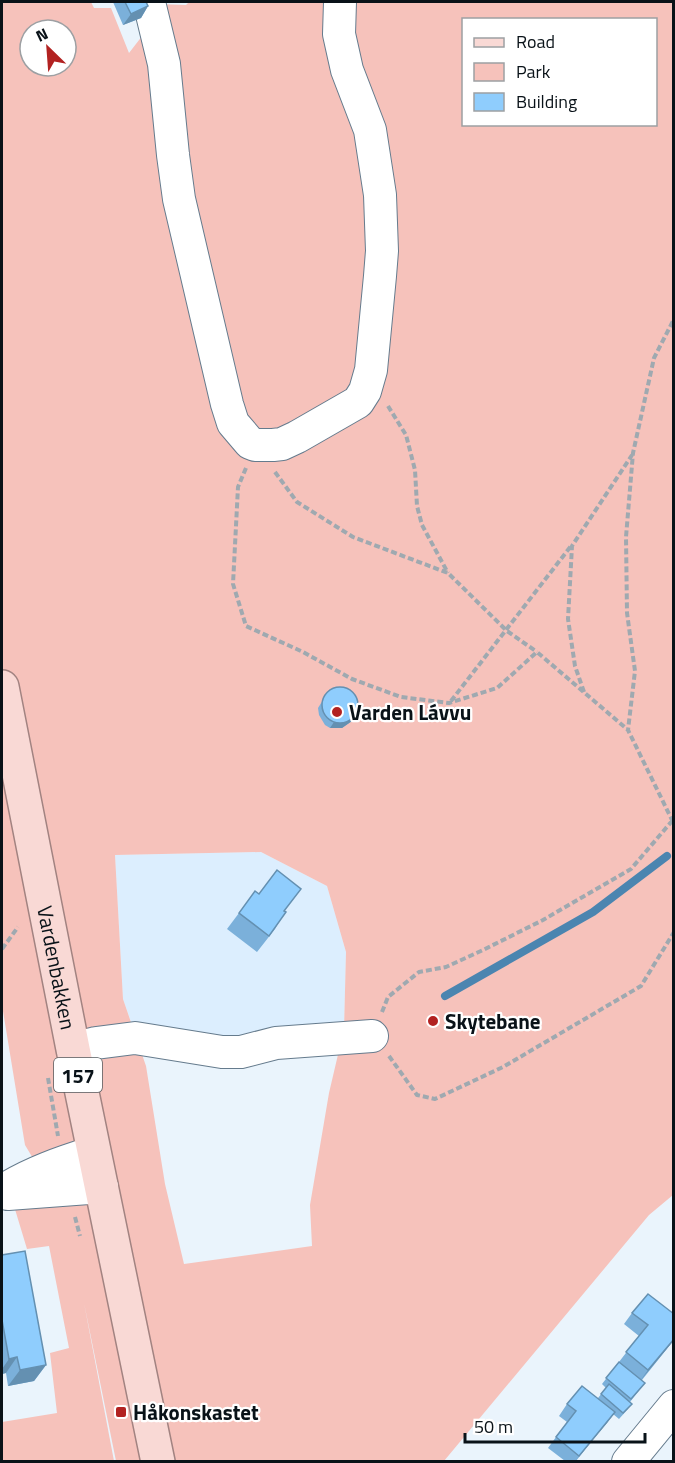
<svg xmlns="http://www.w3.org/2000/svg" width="675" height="1463" font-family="'Titillium Web',sans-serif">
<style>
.built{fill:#dceefe}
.green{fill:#f6c2bb;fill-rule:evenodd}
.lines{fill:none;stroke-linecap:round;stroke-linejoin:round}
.stream{stroke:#4b85b0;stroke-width:8}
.minor-casing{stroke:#657b8d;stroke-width:34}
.major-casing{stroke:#a28381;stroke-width:36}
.path{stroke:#9fa9b0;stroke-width:4;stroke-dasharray:6 3;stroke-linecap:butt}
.minor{stroke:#fff;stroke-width:32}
.major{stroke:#f9d9d5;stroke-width:33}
.wall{fill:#7bb0da}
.shaded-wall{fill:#6490b1}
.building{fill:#8fcdfd;stroke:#6490b1;stroke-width:1.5}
.poi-dot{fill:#b22221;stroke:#fff;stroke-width:2}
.labels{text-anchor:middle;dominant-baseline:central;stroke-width:4.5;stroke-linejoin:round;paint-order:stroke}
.shield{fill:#fff;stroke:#53595d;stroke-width:1.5}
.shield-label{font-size:20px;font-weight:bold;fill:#091218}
.poi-label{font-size:21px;font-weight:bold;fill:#091218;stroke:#fff;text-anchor:start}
.street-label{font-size:21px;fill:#091218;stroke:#fff}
</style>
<rect width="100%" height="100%" fill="#eaf4fc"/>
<!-- built -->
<path class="built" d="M 261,852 L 327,886 L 346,952 L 344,1029 L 261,1029 L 239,1038 L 134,1030 L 123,999 L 115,855 Z"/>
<!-- green -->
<path class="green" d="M 2,2 L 91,2 L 94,8 L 111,8 L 129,53 L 146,31 L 155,4 L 186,5 L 189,2 L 673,2 L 673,1195 L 649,1215 L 444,1461 L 116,1461 L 84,1303 L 114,1461 L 2,1461 L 2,1422 L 57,1413 L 50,1353 L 69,1348 L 49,1246 L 27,1249 L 14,1206 L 58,1200 L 25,1145 L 2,1005 ZM 464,20 L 656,20 L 656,124 L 464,124 ZM 30,30 L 66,30 L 66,66 L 30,66 ZM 261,852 L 327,886 L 346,952 L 344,1029 L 329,1093 L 310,1205 L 312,1246 L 184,1264 L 165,1184 L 146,1066 L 123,999 L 115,855 Z"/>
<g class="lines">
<!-- stream -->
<path class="stream" d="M 445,996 L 593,912 L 667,856"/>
<!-- minor casing -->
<g class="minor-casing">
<path id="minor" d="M 149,2 L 164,64 L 173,155 L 179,199 L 227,404 L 233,423 L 250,443 L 255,445 L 273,445 L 282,444 L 297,437 L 358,402 L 365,391 L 371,370 L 380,276 L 382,251 L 380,195 L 370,130 L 347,70 L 339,34 L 340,2
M 73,1049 L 96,1043 L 135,1038 L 222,1052 L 241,1052 L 276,1043 L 372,1036
M 2,1191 C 30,1173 62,1162 94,1152
M 8,1194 L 102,1187
M 628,1462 L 674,1406"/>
</g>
<!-- major casing -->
<g class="major-casing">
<g id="major">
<path id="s1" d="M 2,687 L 73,1049 L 158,1462"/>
</g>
</g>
<!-- path -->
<path class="path" d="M 388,406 L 406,435 L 415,470 L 417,506 L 422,525 L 448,573
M 246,468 L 238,487 L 233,584 L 246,626 L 303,652 L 352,679 L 401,697 L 449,703 L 497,688 L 537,652 L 628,730
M 275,472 L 297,502 L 353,537 L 448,573 L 507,631 L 537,652
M 584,692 L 575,666 L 568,619 L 572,546 L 632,455
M 451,701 L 571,546
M 673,822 L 628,730 L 635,671 L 627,613 L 626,537 L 633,453 L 654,358 L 674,319
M 2,949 L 18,927
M 382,1012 L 388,997 L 419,972 L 446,967 L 483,950 L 543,920 L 631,869 L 672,821
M 389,1056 L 417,1095 L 435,1099 L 503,1067 L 641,986 L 674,932
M 48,1078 L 58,1136
M 75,1217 L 80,1236"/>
<!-- minor -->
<use href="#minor" class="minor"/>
<!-- major -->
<use href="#major" class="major"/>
</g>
<!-- wall -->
<path class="wall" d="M 113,2 L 146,2 L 148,6 L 141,18 L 123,25 Z
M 328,692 L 356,715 L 352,721 L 342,728 L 330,728 L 325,725 L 319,715 L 318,708 Z
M 285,911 L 275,929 L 257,952 L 227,929 L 239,913 Z
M 2,1255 L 46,1365 L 34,1381 L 8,1386 L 6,1373 L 2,1374 Z
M 632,1313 L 674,1314 L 674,1340 L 642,1380 L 641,1388 L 630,1402 L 628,1409 L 619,1419 L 613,1414 L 576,1461 L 565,1461 L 548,1448 L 567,1422 L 559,1416 L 567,1404 L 598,1398 L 606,1388 L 602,1384 L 639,1336 L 624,1324 Z"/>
<!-- shaded-wall -->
<path class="shaded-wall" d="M 148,6 L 141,18 L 123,25 L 131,14 Z
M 356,715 L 352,721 L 342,728 L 330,728 L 334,722 Z
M 674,1339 L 674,1340 L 640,1381 L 648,1370 Z
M 17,1357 L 6,1373 L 2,1374 L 2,1369 L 9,1359 Z
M 46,1365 L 34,1381 L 8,1386 L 20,1370 Z
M 615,1412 L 607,1423 L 575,1461 L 579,1456 Z"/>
<!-- building -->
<path class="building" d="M 125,2 L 146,2 L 148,6 L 131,14 Z
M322 705a18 18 0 1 1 36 0a18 18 0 1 1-36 0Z
M 277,870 L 301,889 L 284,911 L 286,912 L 269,936 L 239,913 L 255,891 L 259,894 Z
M 25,1251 L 46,1365 L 20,1370 L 17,1357 L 9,1359 L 2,1320 L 2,1255 Z
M 648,1294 L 674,1314 L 674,1339 L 648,1370 L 626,1352 L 648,1325 L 632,1313 Z
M 619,1362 L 645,1383 L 631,1399 L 606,1378 Z
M 609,1384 L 632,1404 L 623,1413 L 601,1394 Z
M 582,1386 L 615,1412 L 579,1456 L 556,1437 L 576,1411 L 567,1404 Z"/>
<!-- markers -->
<g class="poi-dot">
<circle cx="337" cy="712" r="6"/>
<circle cx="433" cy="1021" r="6"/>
<rect x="115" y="1406" width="12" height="12" rx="3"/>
</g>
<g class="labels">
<!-- shield labels -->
<rect class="shield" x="54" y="1058" width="48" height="34" rx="4.5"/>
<g class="shield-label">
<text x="78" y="1075">157</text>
</g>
<!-- poi labels -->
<g class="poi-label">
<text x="349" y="712">Varden Lávvu</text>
<text x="445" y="1021">Skytebane</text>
<text x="133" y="1412">Håkonskastet</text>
</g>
<!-- street labels -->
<g class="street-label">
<text stroke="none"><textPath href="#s1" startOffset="286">Vardenbakken</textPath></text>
</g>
</g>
<!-- border -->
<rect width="675" height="1463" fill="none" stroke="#091218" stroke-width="6"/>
<!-- legend -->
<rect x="462" y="18" width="195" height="108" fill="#ffffff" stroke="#9da0a3" stroke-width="1.5"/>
<rect x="474" y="38" width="30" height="9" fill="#f9d9d5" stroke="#9da0a3" stroke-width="1.5"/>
<text x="516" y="48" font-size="18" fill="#091218">Road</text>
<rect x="474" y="63" width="30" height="18" fill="#f6c2bb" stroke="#9da0a3" stroke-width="1.5"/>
<text x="516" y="78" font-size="18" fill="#091218">Park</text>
<rect x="474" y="93" width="30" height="18" fill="#8fcdfd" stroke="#9da0a3" stroke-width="1.5"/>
<text x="516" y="108" font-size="18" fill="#091218">Building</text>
<!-- north arrow -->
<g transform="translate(48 48) rotate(335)"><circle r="28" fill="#ffffff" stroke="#9da0a3" stroke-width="1.5"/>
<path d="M0-4.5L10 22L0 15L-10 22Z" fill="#b22221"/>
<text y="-9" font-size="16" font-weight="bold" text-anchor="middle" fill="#091218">N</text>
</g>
<!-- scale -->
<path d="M465 1433v9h180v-9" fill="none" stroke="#091218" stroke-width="3"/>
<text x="474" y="1433" font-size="18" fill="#091218" stroke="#ffffff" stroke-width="4.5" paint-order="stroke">50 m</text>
</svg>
